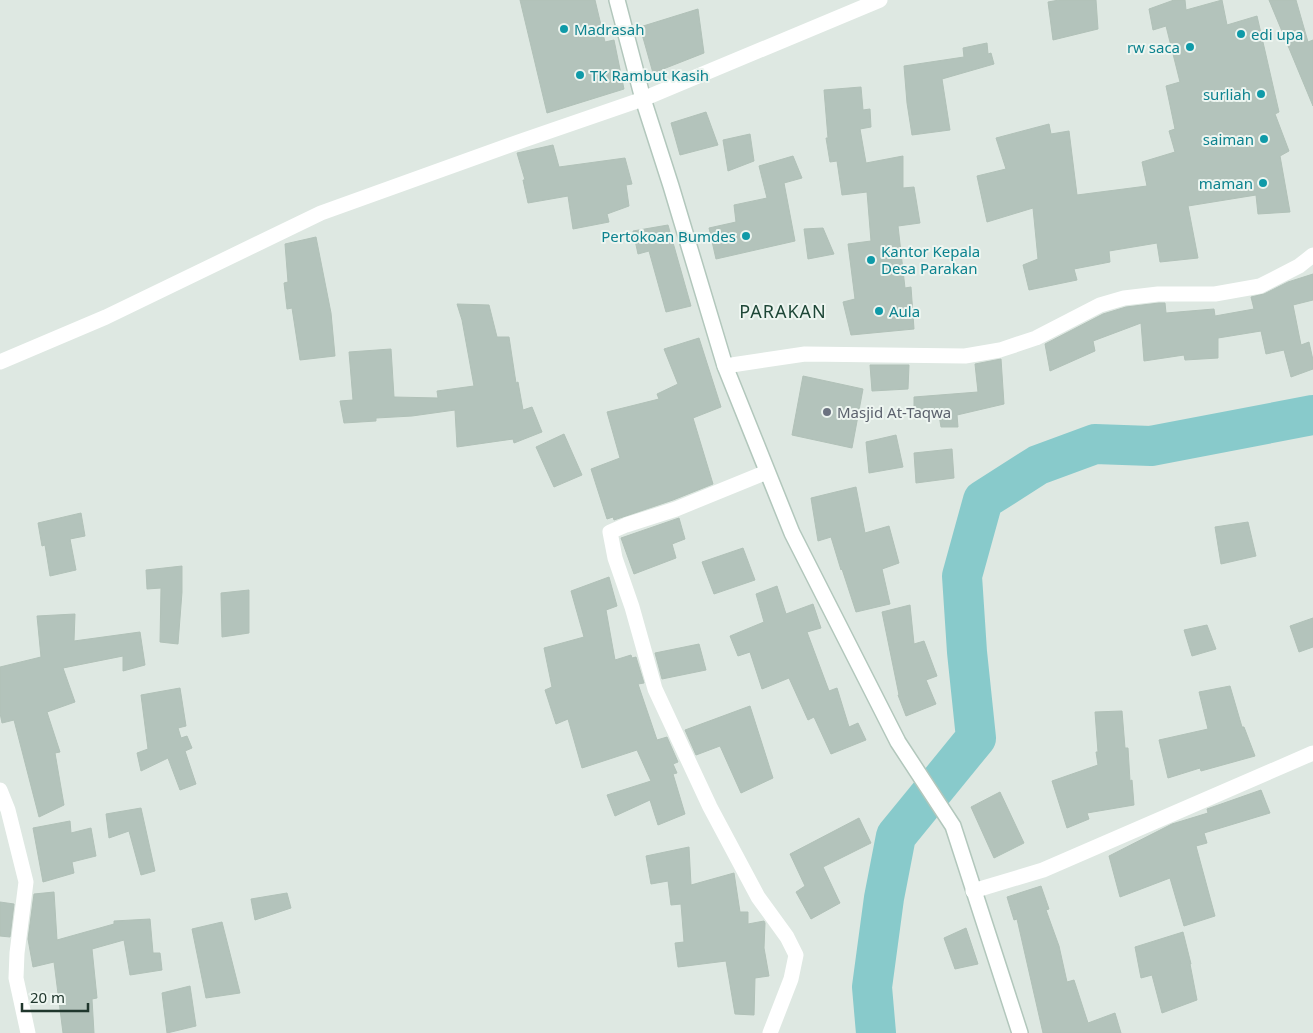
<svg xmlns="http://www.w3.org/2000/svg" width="1313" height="1033" font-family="'Noto Sans',sans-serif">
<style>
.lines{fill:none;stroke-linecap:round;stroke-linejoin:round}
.river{stroke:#88cacb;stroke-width:40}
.building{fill:#b3c3bb;stroke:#b1c1b8}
.secondary-casing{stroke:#b2c7bc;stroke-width:18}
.street{stroke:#fff;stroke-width:15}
.secondary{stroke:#fff;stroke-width:15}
.culture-dot{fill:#0f9aa8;stroke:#edf5f0;stroke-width:2}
.worship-dot{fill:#6b7280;stroke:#edf5f0;stroke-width:2}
.labels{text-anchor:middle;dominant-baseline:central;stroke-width:4;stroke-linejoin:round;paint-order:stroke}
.culture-label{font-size:15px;fill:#0d838f;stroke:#edf5f0;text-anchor:start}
.worship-label{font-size:15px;fill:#5b616d;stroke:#edf5f0;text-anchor:start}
.quarter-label{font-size:18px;letter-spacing:1px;fill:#1e4737;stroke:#edf5f0}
</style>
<rect width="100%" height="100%" fill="#dee8e2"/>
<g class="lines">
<!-- river -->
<path class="river" d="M 876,1033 L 872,987 L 884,898 L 896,836 L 976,738 L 967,652 L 962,576 L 983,500 L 1038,465 L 1095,444 L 1151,446 L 1313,415"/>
</g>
<!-- building -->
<path class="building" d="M 520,0 L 595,0 L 605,42 L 614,40 L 624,89 L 547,113 Z
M 1059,0 L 1096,0 L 1098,29 L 1053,40 L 1048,2 Z
M 1174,0 L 1185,0 L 1186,10 L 1222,0 L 1227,25 L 1257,16 L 1279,112 L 1275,114 L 1289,151 L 1280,156 L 1290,212 L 1258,214 L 1256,195 L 1188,206 L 1198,258 L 1160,262 L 1157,243 L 1109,251 L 1110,262 L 1074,269 L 1077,280 L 1029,290 L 1023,265 L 1038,259 L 1033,208 L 987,222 L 977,176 L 1006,169 L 996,138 L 1049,124 L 1051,134 L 1069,131 L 1077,195 L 1147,186 L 1142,162 L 1175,152 L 1169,131 L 1175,129 L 1166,86 L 1180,82 L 1166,26 L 1153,30 L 1149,9 Z
M 1269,0 L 1296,0 L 1308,42 L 1313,40 L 1313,106 Z
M 698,9 L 704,53 L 653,73 L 640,27 Z
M 987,43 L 988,54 L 991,53 L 994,64 L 942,79 L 950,130 L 912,135 L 907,103 L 904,66 L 964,57 L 963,48 Z
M 861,87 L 863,110 L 870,109 L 871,127 L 860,129 L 866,163 L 903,156 L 903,188 L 914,187 L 920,223 L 898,226 L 905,288 L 911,287 L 914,329 L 851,335 L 843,302 L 855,299 L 848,244 L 871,241 L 867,192 L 842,195 L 837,161 L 830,162 L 826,138 L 828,138 L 824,90 Z
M 706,112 L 718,145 L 680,155 L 671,123 Z
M 750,134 L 754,161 L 728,171 L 723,140 Z
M 553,145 L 559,167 L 625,158 L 632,184 L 626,185 L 629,206 L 607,214 L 609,222 L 573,229 L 568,196 L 528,203 L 523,180 L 525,180 L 517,153 Z
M 793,156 L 802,178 L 784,183 L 795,241 L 716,259 L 709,228 L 736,222 L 734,205 L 767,198 L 759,166 Z
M 668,225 L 691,306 L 666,312 L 649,251 L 638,254 L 633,231 Z
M 823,228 L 834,254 L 808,259 L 804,229 Z
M 316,237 L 331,313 L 335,356 L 300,360 L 292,308 L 287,309 L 284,283 L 288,282 L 285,244 Z
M 1313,274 L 1313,300 L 1293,305 L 1301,345 L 1309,342 L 1313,360 L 1313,369 L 1291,377 L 1284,350 L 1266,354 L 1261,331 L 1218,338 L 1218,358 L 1185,360 L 1184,355 L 1144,361 L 1141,323 L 1093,341 L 1095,351 L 1050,371 L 1045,344 L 1103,314 L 1126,307 L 1159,303 L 1165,303 L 1166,313 L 1214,309 L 1215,316 L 1254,309 L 1251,297 L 1264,294 L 1288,282 Z
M 457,304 L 489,305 L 497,337 L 509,337 L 516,383 L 518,382 L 523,410 L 532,407 L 542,432 L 514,443 L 513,439 L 457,447 L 455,410 L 412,416 L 376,418 L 376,421 L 344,423 L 340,401 L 353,400 L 349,352 L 391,349 L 394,397 L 438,398 L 437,391 L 474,386 L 462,320 Z
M 699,338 L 721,407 L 693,418 L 713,484 L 673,500 L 614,520 L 613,517 L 607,519 L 591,469 L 620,458 L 607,412 L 659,399 L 657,394 L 678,384 L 664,349 Z
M 1001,359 L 1004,404 L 957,415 L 958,427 L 941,427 L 939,415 L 914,419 L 914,397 L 978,392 L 975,364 Z
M 870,365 L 909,365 L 908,389 L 872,391 Z
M 803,376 L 863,389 L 852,448 L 792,435 Z
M 564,434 L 582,475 L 554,487 L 536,447 Z
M 896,435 L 903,467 L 869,473 L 866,442 Z
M 952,449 L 954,478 L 916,483 L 914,453 Z
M 856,487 L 865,533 L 889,526 L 899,563 L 882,569 L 890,604 L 856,612 L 842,569 L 841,570 L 831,537 L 818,541 L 811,498 Z
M 81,513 L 85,536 L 70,539 L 76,570 L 50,576 L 45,545 L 42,546 L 38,523 Z
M 679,518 L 685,539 L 672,544 L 676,558 L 634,574 L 621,538 Z
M 1248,522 L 1256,556 L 1221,564 L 1215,527 Z
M 743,548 L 755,580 L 714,594 L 702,562 Z
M 182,566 L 182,592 L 178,644 L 160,642 L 161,588 L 147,589 L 146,570 Z
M 609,577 L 617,606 L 606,610 L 615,660 L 631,655 L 632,658 L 636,657 L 644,683 L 638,684 L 657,740 L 667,737 L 678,762 L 673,764 L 677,773 L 673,774 L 685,814 L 658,825 L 650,800 L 615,816 L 607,795 L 651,781 L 637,750 L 582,768 L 568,719 L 556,724 L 545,690 L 552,687 L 544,648 L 584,637 L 571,591 Z
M 777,586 L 786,614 L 813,604 L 821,628 L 807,632 L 829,691 L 837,688 L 849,727 L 858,723 L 866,740 L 831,754 L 814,717 L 808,720 L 789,678 L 762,689 L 750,652 L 738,656 L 730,636 L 764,622 L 756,594 Z
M 249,590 L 249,633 L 222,637 L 221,593 Z
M 910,605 L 914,644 L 924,641 L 937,676 L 926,680 L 936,704 L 906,716 L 898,695 L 899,695 L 882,612 Z
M 75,614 L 74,641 L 140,632 L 145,665 L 123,671 L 123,656 L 63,668 L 75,702 L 47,712 L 60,752 L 55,753 L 64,805 L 39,817 L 14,720 L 2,723 L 0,713 L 0,667 L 41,657 L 37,616 Z
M 1313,618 L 1313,647 L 1299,652 L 1290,626 Z
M 1207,625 L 1216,649 L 1192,656 L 1184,630 Z
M 699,644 L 706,670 L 662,679 L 655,653 Z
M 1230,686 L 1242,727 L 1244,727 L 1255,756 L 1201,771 L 1200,768 L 1168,778 L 1159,740 L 1208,729 L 1199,692 Z
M 180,688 L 186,726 L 178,728 L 181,738 L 187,736 L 192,748 L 185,751 L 196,784 L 180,790 L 168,758 L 141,771 L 137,753 L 148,749 L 141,695 Z
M 750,706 L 773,778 L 741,793 L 720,746 L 696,755 L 685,730 Z
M 1122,711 L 1125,748 L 1128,748 L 1130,781 L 1132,780 L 1134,805 L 1087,813 L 1089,819 L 1067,828 L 1052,781 L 1098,765 L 1096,752 L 1098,752 L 1095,712 Z
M 1261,790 L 1270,813 L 1204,833 L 1207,843 L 1196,846 L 1215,916 L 1184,926 L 1170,878 L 1120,897 L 1109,856 L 1172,824 L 1208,813 L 1207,809 Z
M 1000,792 L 1024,843 L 994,858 L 971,807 Z
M 141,808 L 155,871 L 141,875 L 129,831 L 109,838 L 106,814 Z
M 859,818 L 871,843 L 823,867 L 840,903 L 811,919 L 796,892 L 805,886 L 790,854 Z
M 70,821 L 71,833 L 91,828 L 96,856 L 72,862 L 74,873 L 43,882 L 33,828 Z
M 689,847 L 691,885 L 734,873 L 740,912 L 748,912 L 748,924 L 764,921 L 765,923 L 764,948 L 769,976 L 755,978 L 754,1015 L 735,1014 L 726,961 L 678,967 L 675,943 L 684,942 L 681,904 L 671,905 L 668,881 L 651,884 L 646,856 Z
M 1041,886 L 1049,909 L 1046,910 L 1059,946 L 1067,982 L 1074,980 L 1088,1023 L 1115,1013 L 1121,1033 L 1043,1033 L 1017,919 L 1014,920 L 1007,897 Z
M 54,892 L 57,940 L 114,924 L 114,921 L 150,919 L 153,953 L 160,953 L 162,970 L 130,975 L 124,940 L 92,949 L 97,998 L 92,999 L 94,1033 L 63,1033 L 54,962 L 33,967 L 28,939 L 34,894 Z
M 287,893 L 291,908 L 255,920 L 251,899 Z
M 0,902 L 14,904 L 10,937 L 0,936 Z
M 222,922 L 240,993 L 206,998 L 192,929 Z
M 966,928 L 978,964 L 955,969 L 944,938 Z
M 1183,932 L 1191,964 L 1190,964 L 1197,1000 L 1162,1013 L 1152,975 L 1141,978 L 1135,947 Z
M 190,986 L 196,1026 L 167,1033 L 162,993 Z"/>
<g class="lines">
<!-- secondary casing -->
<g class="secondary-casing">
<path id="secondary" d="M 617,0 L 643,99 L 671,186 L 725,366 L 792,533 L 898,742 L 953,826 L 1020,1033"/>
</g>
<!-- street -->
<path class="street" d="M 0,362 L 106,317 L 321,213 L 524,140 L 643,99 L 880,0
M 725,366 L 805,354 L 965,356 L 1000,350 L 1036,338 L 1100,305 L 1124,298 L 1158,294 L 1215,294 L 1260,286 L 1299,266 L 1313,255
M 767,472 L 676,509 L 626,525 L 610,532 L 615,558 L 632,607 L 655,689 L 710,807 L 758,897 L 787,937 L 796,955 L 791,979 L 770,1033
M 0,790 L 8,810 L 26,882 L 17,953 L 16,978 L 28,1033
M 973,891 L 1043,870 L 1313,753"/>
<!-- secondary -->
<use href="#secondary" class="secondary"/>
</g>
<!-- markers -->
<g class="culture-dot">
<circle cx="564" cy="29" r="5"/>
<circle cx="1241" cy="34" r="5"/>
<circle cx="1190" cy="47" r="5"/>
<circle cx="580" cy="75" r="5"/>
<circle cx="1261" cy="94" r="5"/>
<circle cx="1264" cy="139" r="5"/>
<circle cx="1263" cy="183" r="5"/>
<circle cx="746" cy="236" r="5"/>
<circle cx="871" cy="260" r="5"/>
<circle cx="879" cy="311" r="5"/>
</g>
<circle class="worship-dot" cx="827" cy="412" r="5"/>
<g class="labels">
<!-- culture labels -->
<g class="culture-label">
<text x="574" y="29">Madrasah</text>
<text x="1251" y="34">edi upa</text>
<text x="1180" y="47" text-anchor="end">rw saca</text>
<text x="590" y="75">TK Rambut Kasih</text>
<text x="1251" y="94" text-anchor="end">surliah</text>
<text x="1254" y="139" text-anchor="end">saiman</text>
<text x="1253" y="183" text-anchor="end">maman</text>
<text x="736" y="236" text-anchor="end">Pertokoan Bumdes</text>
<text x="881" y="251">Kantor Kepala<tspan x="881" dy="17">Desa Parakan</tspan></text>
<text x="889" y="311">Aula</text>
</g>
<!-- worship labels -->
<g class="worship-label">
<text x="837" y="412">Masjid At-Taqwa</text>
</g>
<!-- quarter labels -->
<g class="quarter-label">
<text x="783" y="311">PARAKAN</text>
</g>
</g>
<!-- scale -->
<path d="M22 1003v8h66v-8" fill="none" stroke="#20372d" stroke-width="2.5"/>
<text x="30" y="1003" font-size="15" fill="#20372d" stroke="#edf5f0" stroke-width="4" paint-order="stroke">20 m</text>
</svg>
